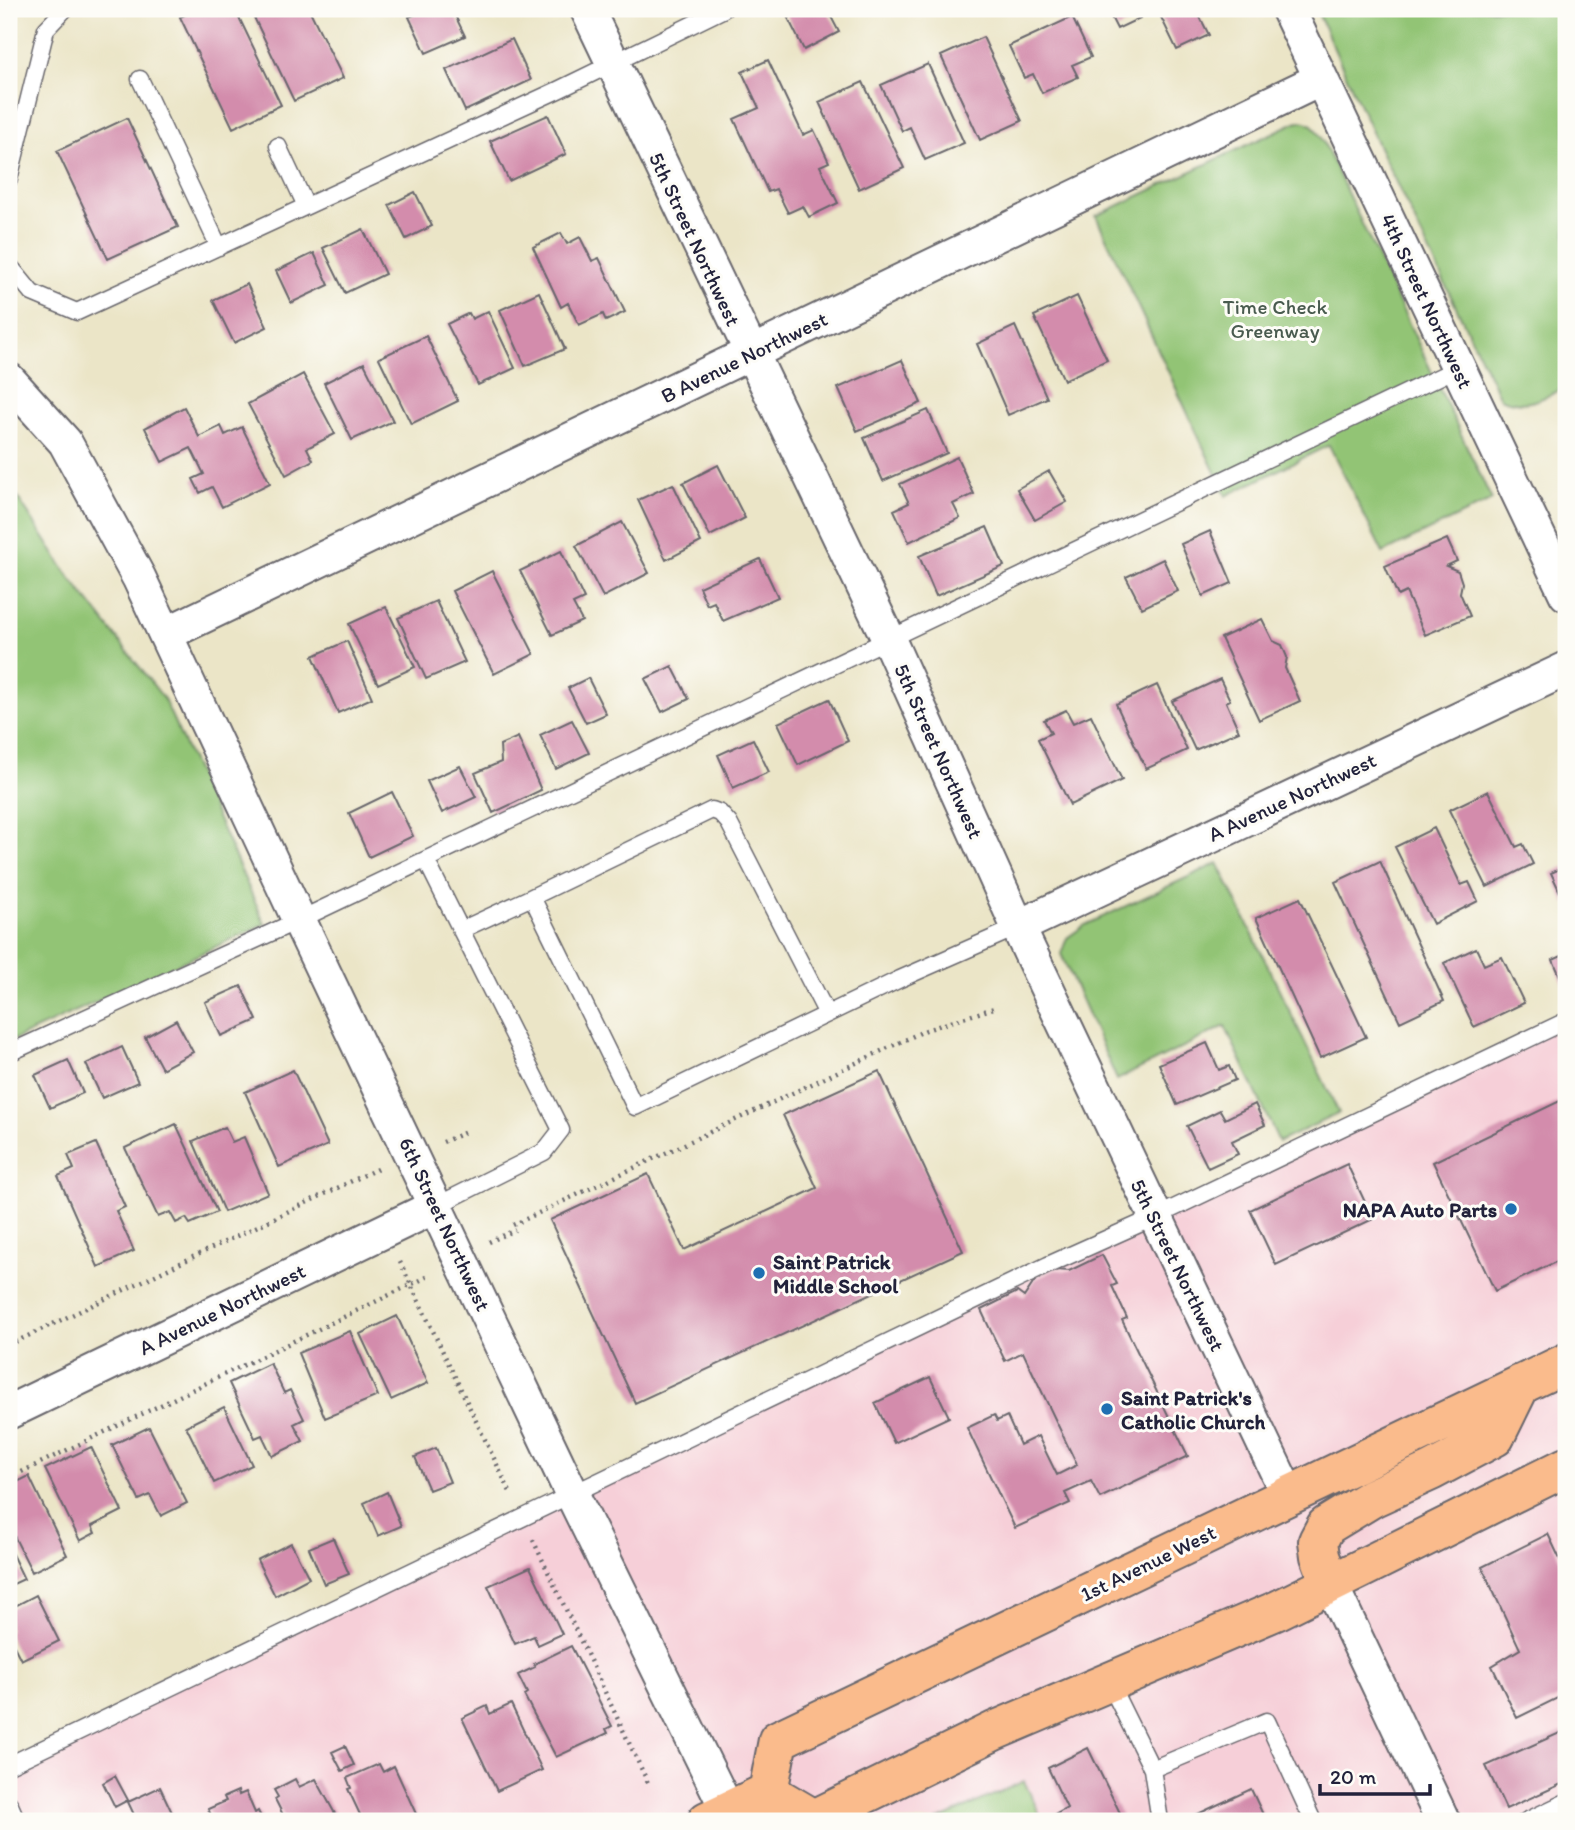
<svg xmlns="http://www.w3.org/2000/svg" width="1575" height="1830" font-family="Itim,sans-serif">
<style>
.built{fill:#f6cfd8}
.green{fill:#92c474;stroke:#5a7358;stroke-width:2}
.building{fill:#d38cac}
.lines{fill:none;stroke-linecap:round;stroke-linejoin:round}
.lane-casing{stroke:#68666c;stroke-width:19}
.street-casing{stroke:#68666c;stroke-width:37}
.primary-casing{stroke:#68666c;stroke-width:42}
.path{stroke:#68666c;stroke-width:4.5;stroke-dasharray:2 5;stroke-linecap:butt}
.lane{stroke:#fff;stroke-width:16}
.street{stroke:#fff;stroke-width:33}
.primary{stroke:#fabb8c;stroke-width:38}
.poi-dot{fill:#1f6fb2;stroke:#fdfcf7;stroke-width:2.5}
.labels{text-anchor:middle;dominant-baseline:central;stroke-width:6;stroke-linejoin:round;paint-order:stroke}
.street-label{font-size:21px;fill:#22223b;stroke:#fdfcf7}
.park-label{font-size:21px;fill:#495b4f;stroke:#fdfcf7}
.poi-label{font-size:21px;font-weight:bold;fill:#22223b;stroke:#fdfcf7;text-anchor:start}
</style>
<rect width="100%" height="100%" fill="#fdfcf7"/>
<filter id="ink" filterUnits="userSpaceOnUse"><feTurbulence type="fractalNoise" baseFrequency=".0143" numOctaves="2"/><feDisplacementMap in="SourceGraphic" scale="14" xChannelSelector="R" yChannelSelector="G"/><feConvolveMatrix kernelMatrix="1 2 1 2 8 2 1 2 1" color-interpolation-filters="sRGB"/></filter>
<filter id="wash" filterUnits="userSpaceOnUse"><feTurbulence type="fractalNoise" baseFrequency=".00686" numOctaves="4" result="noise"/><feDisplacementMap in="SourceGraphic" scale="28" xChannelSelector="R" yChannelSelector="G"/><feGaussianBlur stdDeviation="1.57" result="paint"/><feColorMatrix in="noise" values="0 0 0 0 0 0 0 0 0 0 0 0 0 0 0 0 0 1.4 0 .05"/><feComposite in="paint" operator="in"/></filter>
<g filter="url(#wash)">
<rect width="100%" height="100%" fill="#ebe5c7"/>
<!-- built -->
<path class="built" d="M 1566,1021 L 1566,1821 L 9,1821 L 9,1765 Z"/>
<!-- green -->
<path class="green" d="M 1316,9 L 1566,9 L 1566,387 C 1542,399 1526,409 1500,398 L 1378,145 Z
M 1298,121 C 1313,121 1316,129 1323,141 L 1492,500 L 1383,553 L 1329,445 L 1226,496 L 1096,216 Z
M 9,484 L 66,572 L 164,699 L 265,924 L 9,1042 Z
M 1218,863 L 1339,1113 L 1279,1142 L 1225,1026 L 1117,1080 L 1061,954 L 1067,938 L 1085,925 Z
M 1024,1781 L 1043,1821 L 937,1821 Z"/>
<g id="blocks">
<!-- building -->
<path class="building" d="M 198,9 L 235,9 L 281,105 L 233,128 L 180,17 Z
M 250,9 L 309,9 L 343,78 L 294,101 Z
M 428,9 L 452,9 L 465,36 L 426,53 L 409,17 Z
M 797,9 L 827,9 L 839,32 L 804,50 L 786,14 Z
M 1107,9 L 1136,9 L 1140,18 L 1117,29 Z
M 1157,9 L 1196,9 L 1209,35 L 1177,50 Z
M 1072,17 L 1091,57 L 1072,65 L 1078,77 L 1042,93 L 1033,74 L 1024,78 L 1009,46 Z
M 983,37 L 1022,121 L 980,140 L 941,56 Z
M 512,39 L 531,80 L 465,111 L 446,70 Z
M 768,60 L 803,135 L 814,130 L 829,162 L 820,166 L 838,203 L 809,217 L 803,206 L 788,213 L 776,189 L 768,192 L 734,119 L 759,108 L 742,72 Z
M 928,64 L 964,143 L 925,160 L 910,127 L 902,131 L 881,85 Z
M 863,82 L 904,168 L 859,189 L 819,102 Z
M 548,115 L 566,154 L 509,181 L 490,141 Z
M 127,118 L 178,227 L 108,259 L 57,151 Z
M 415,192 L 432,226 L 406,239 L 389,205 Z
M 363,229 L 385,274 L 345,293 L 323,248 Z
M 561,233 L 567,244 L 580,237 L 592,261 L 599,258 L 625,312 L 606,321 L 603,314 L 579,325 L 568,303 L 561,307 L 533,247 Z
M 314,253 L 329,285 L 291,303 L 276,271 Z
M 247,284 L 267,327 L 234,343 L 213,300 Z
M 539,292 L 565,349 L 525,366 L 500,310 Z
M 1077,296 L 1107,360 L 1064,380 L 1034,316 Z
M 488,311 L 515,368 L 478,385 L 447,324 L 469,313 L 472,319 Z
M 1015,326 L 1047,398 L 1008,415 L 977,344 Z
M 426,336 L 458,401 L 411,424 L 379,358 Z
M 902,360 L 921,403 L 857,431 L 838,388 Z
M 364,363 L 393,421 L 352,440 L 324,383 Z
M 303,374 L 335,434 L 307,448 L 313,460 L 286,475 L 248,404 Z
M 184,407 L 199,437 L 221,426 L 225,435 L 242,427 L 270,483 L 222,507 L 212,487 L 200,493 L 193,479 L 204,474 L 191,448 L 162,462 L 145,428 Z
M 928,410 L 947,453 L 883,481 L 864,438 Z
M 957,457 L 974,494 L 953,504 L 960,518 L 909,542 L 894,510 L 909,503 L 900,484 Z
M 718,465 L 745,518 L 710,536 L 683,483 Z
M 1049,471 L 1067,502 L 1035,520 L 1017,489 Z
M 673,484 L 701,542 L 666,560 L 638,500 Z
M 622,522 L 649,573 L 603,597 L 576,546 Z
M 987,527 L 1004,566 L 936,596 L 919,556 Z
M 1210,531 L 1232,583 L 1203,596 L 1181,544 Z
M 1447,539 L 1457,561 L 1446,566 L 1458,571 L 1462,583 L 1460,593 L 1470,616 L 1425,635 L 1406,592 L 1398,596 L 1385,566 Z
M 561,551 L 584,599 L 573,604 L 582,621 L 552,635 L 520,571 Z
M 760,559 L 778,597 L 723,621 L 714,602 L 707,605 L 699,587 Z
M 1163,559 L 1178,591 L 1142,608 L 1126,577 Z
M 492,571 L 534,654 L 494,674 L 452,591 Z
M 436,601 L 465,662 L 426,679 L 398,618 Z
M 386,607 L 415,667 L 378,684 L 349,624 Z
M 1262,619 L 1273,641 L 1282,645 L 1287,657 L 1285,668 L 1300,701 L 1259,720 L 1221,638 Z
M 347,641 L 372,698 L 338,713 L 313,656 Z
M 672,666 L 689,699 L 662,712 L 645,679 Z
M 588,678 L 606,714 L 586,723 L 568,688 Z
M 1220,679 L 1230,700 L 1226,702 L 1239,731 L 1195,750 L 1172,701 Z
M 1157,685 L 1187,750 L 1146,769 L 1116,704 Z
M 829,699 L 848,741 L 798,765 L 778,723 Z
M 1066,710 L 1073,723 L 1091,715 L 1122,780 L 1070,805 L 1038,739 L 1051,733 L 1044,720 Z
M 572,720 L 589,753 L 556,769 L 540,735 Z
M 518,737 L 541,790 L 493,813 L 475,773 L 501,762 L 500,745 Z
M 753,739 L 769,772 L 733,788 L 718,755 Z
M 460,766 L 476,797 L 442,813 L 427,781 Z
M 1488,791 L 1516,847 L 1523,844 L 1533,864 L 1487,887 L 1449,810 Z
M 392,792 L 413,836 L 369,857 L 349,813 Z
M 1434,828 L 1461,885 L 1469,882 L 1478,901 L 1433,924 L 1395,847 Z
M 1380,861 L 1444,1001 L 1400,1022 L 1335,882 Z
M 1566,866 L 1566,905 L 1551,873 Z
M 1300,898 L 1366,1037 L 1320,1058 L 1256,918 Z
M 1476,948 L 1484,965 L 1502,957 L 1524,1003 L 1474,1027 L 1444,963 Z
M 1566,954 L 1566,990 L 1553,960 Z
M 241,986 L 257,1020 L 221,1036 L 205,1002 Z
M 176,1020 L 193,1052 L 162,1069 L 145,1037 Z
M 1207,1043 L 1219,1070 L 1229,1066 L 1235,1080 L 1177,1105 L 1159,1064 Z
M 122,1047 L 138,1082 L 102,1098 L 86,1064 Z
M 68,1060 L 83,1093 L 50,1108 L 35,1075 Z
M 293,1070 L 328,1145 L 279,1167 L 245,1092 Z
M 879,1071 L 963,1251 L 635,1403 L 550,1220 L 648,1174 L 684,1250 L 817,1188 L 783,1115 Z
M 1566,1098 L 1566,1257 L 1495,1291 L 1433,1162 Z
M 1255,1104 L 1265,1125 L 1232,1141 L 1238,1154 L 1208,1168 L 1187,1126 L 1220,1110 L 1225,1119 Z
M 176,1124 L 217,1212 L 190,1224 L 186,1218 L 176,1223 L 170,1212 L 158,1217 L 125,1148 Z
M 225,1127 L 232,1142 L 244,1137 L 268,1193 L 224,1212 L 193,1141 Z
M 96,1143 L 125,1207 L 116,1211 L 134,1251 L 98,1267 L 58,1176 L 74,1169 L 68,1155 Z
M 1347,1164 L 1373,1219 L 1276,1265 L 1250,1210 Z
M 1102,1255 L 1117,1284 L 1112,1286 L 1127,1318 L 1122,1320 L 1188,1456 L 1100,1498 L 1091,1481 L 1065,1493 L 1070,1503 L 1015,1528 L 967,1428 L 994,1415 L 997,1421 L 1007,1416 L 1020,1445 L 1038,1436 L 1057,1475 L 1077,1465 L 1023,1352 L 1005,1361 L 981,1310 L 1017,1292 L 1024,1297 L 1036,1279 L 1056,1270 L 1069,1271 Z
M 397,1316 L 428,1383 L 391,1400 L 360,1334 Z
M 350,1331 L 378,1396 L 325,1418 L 298,1353 Z
M 270,1363 L 284,1393 L 290,1390 L 304,1419 L 294,1424 L 303,1441 L 272,1456 L 262,1435 L 255,1438 L 229,1383 Z
M 930,1377 L 949,1417 L 894,1443 L 875,1403 Z
M 224,1407 L 252,1465 L 214,1483 L 186,1426 Z
M 149,1427 L 187,1503 L 161,1516 L 150,1495 L 139,1500 L 112,1445 Z
M 91,1447 L 122,1511 L 92,1526 L 95,1533 L 80,1541 L 45,1469 Z
M 436,1448 L 450,1482 L 429,1490 L 415,1457 Z
M 29,1476 L 67,1555 L 32,1572 L 9,1526 L 9,1486 Z
M 387,1492 L 401,1526 L 378,1536 L 364,1503 Z
M 1548,1534 L 1566,1572 L 1566,1694 L 1517,1718 L 1492,1666 L 1520,1649 L 1482,1567 Z
M 333,1538 L 349,1574 L 324,1584 L 309,1548 Z
M 291,1543 L 309,1578 L 275,1596 L 257,1560 Z
M 9,1548 L 24,1579 L 9,1586 Z
M 530,1567 L 562,1634 L 538,1645 L 534,1636 L 515,1644 L 488,1586 Z
M 36,1595 L 59,1641 L 21,1660 L 9,1636 L 9,1609 Z
M 571,1646 L 612,1726 L 606,1729 L 608,1733 L 556,1757 L 524,1695 L 527,1693 L 518,1675 L 535,1667 L 534,1664 Z
M 511,1704 L 542,1770 L 497,1791 L 462,1718 L 487,1706 L 490,1714 Z
M 1564,1731 L 1566,1736 L 1566,1782 L 1506,1809 L 1486,1766 Z
M 345,1746 L 354,1765 L 342,1771 L 332,1752 Z
M 1088,1748 L 1124,1821 L 1055,1821 L 1053,1816 L 1067,1808 L 1048,1768 Z
M 379,1764 L 383,1772 L 394,1766 L 417,1816 L 413,1818 L 414,1821 L 363,1821 L 348,1789 L 351,1788 L 347,1778 Z
M 115,1776 L 128,1800 L 115,1807 L 103,1783 Z
M 295,1779 L 299,1787 L 316,1779 L 339,1821 L 286,1821 L 275,1799 L 278,1797 L 274,1790 Z
M 160,1787 L 176,1821 L 137,1821 L 128,1802 Z
M 1251,1789 L 1266,1821 L 1183,1821 Z
M 238,1791 L 239,1795 L 246,1792 L 255,1813 L 258,1811 L 263,1821 L 214,1821 L 208,1809 L 226,1801 L 224,1797 Z"/>
</g>
</g>
<g filter="url(#ink)">
<use href="#blocks" fill-opacity="0" stroke="#68666c" stroke-width="2"/>
<g class="lines">
<!-- lane casing -->
<g class="lane-casing">
<path id="lane" d="M 140,79 L 219,247
M 278,146 L 306,206
M 9,179 L 46,29 L 65,9
M 9,265 L 32,293 L 77,312 L 558,90 L 724,9
M 426,860 L 561,1130 L 544,1152 L 436,1206
M 532,897 L 712,810 L 720,813 L 729,823 L 827,1014
M 461,930 L 532,897 L 635,1107 L 900,979 L 1018,927
M 9,1053 L 299,920 L 1458,368
M 1109,1682 L 1152,1769 L 1267,1721 L 1313,1821
M 9,1765 L 1048,1265 L 1155,1217 L 1566,1021
M 1152,1769 L 1160,1821
M 9,1803 L 17,1821
M 1526,1821 L 1566,1802"/>
</g>
<!-- street casing -->
<g class="street-casing">
<path id="street" d="M 587,9 L 888,638 L 1018,927 L 1288,1495
M 1288,9 L 1566,594
M 9,380 L 65,442 L 139,578 L 299,920 L 572,1494 L 728,1811
M 166,634 L 1321,79
M 1018,927 L 1566,669
M 9,1412 L 436,1206
M 1330,1583 L 1443,1821"/>
</g>
<!-- primary casing -->
<g class="primary-casing">
<path id="primary" d="M 1330,1583 L 1320,1556 L 1318,1541 L 1326,1526 L 1372,1498 L 1431,1471 L 1495,1437 L 1521,1384
M 768,1792 L 778,1740 L 1566,1363
M 768,1792 L 814,1819 L 994,1731 L 1278,1610 L 1566,1467
M 707,1821 L 768,1792"/>
</g>
<!-- path -->
<path class="path" d="M 443,1142 L 468,1131
M 513,1225 L 926,1030 L 997,1007
M 489,1242 L 515,1230
M 400,1262 L 511,1494
M 9,1345 L 379,1168
M 9,1478 L 429,1276
M 533,1540 L 649,1785"/>
<!-- lane -->
<use href="#lane" class="lane"/>
<!-- street -->
<use href="#street" class="street"/>
<!-- primary -->
<use href="#primary" class="primary"/>
</g>
</g>
<!-- markers -->
<g class="poi-dot">
<circle cx="1511" cy="1209" r="7"/>
<circle cx="759" cy="1273" r="7"/>
<circle cx="1107" cy="1409" r="7"/>
</g>
<g class="labels">
<!-- street labels -->
<g class="street-label">
<text transform="translate(695 239) rotate(65)">5th Street Northwest</text>
<text transform="translate(1427 301) rotate(65)">4th Street Northwest</text>
<text transform="translate(744 357) rotate(-26)">B Avenue Northwest</text>
<text transform="translate(939 751) rotate(66)">5th Street Northwest</text>
<text transform="translate(1292 797) rotate(-25)">A Avenue Northwest</text>
<text transform="translate(445 1224) rotate(65)">6th Street Northwest</text>
<text transform="translate(1178 1265) rotate(64)">5th Street Northwest</text>
<text transform="translate(222 1309) rotate(-26)">A Avenue Northwest</text>
<text transform="translate(1148 1563) rotate(-26)">1st Avenue West</text>
</g>
<!-- park labels -->
<g class="park-label">
<text x="1275" y="306">Time Check<tspan x="1275" dy="24">Greenway</tspan></text>
</g>
<!-- poi labels -->
<g class="poi-label">
<text x="1497" y="1209" text-anchor="end">NAPA Auto Parts</text>
<text x="773" y="1261">Saint Patrick<tspan x="773" dy="24">Middle School</tspan></text>
<text x="1121" y="1397">Saint Patrick's<tspan x="1121" dy="24">Catholic Church</tspan></text>
</g>
</g>
<!-- margin -->
<rect width="1575" height="1830" fill="none" stroke="#fdfcf7" stroke-width="35"/>
<!-- scale -->
<path d="M1320 1784v10h110v-10" fill="none" stroke="#22223b" stroke-width="3.5"/>
<text x="1330" y="1784" font-size="21" fill="#22223b" stroke="#fdfcf7" stroke-width="5" paint-order="stroke">20 m</text>
</svg>
